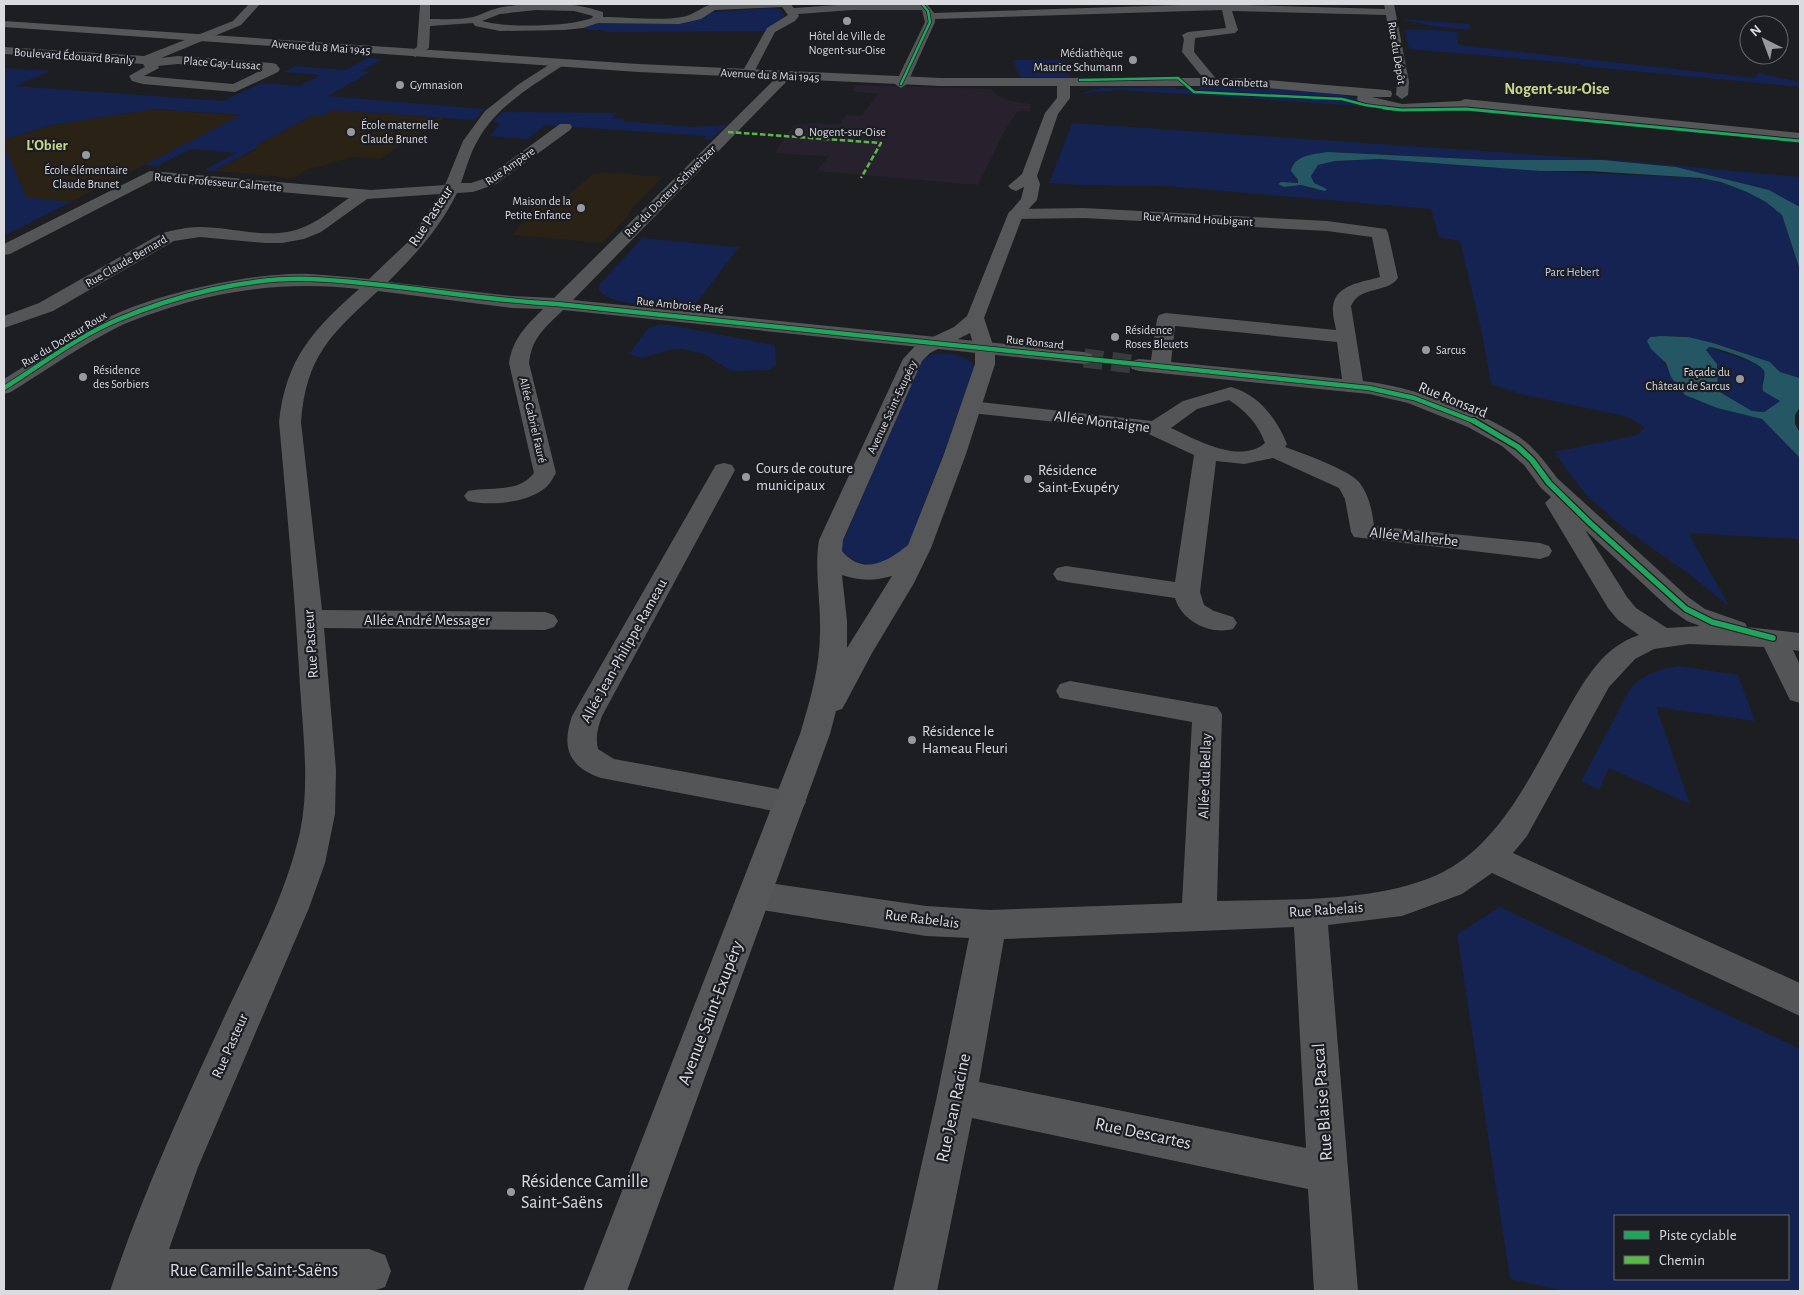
<svg xmlns="http://www.w3.org/2000/svg" width="1804" height="1295" font-family="'Alegreya Sans',sans-serif">
<style>
.commercial{fill:#27212e}
.education{fill:#2a2215}
.green{fill:#142351;fill-rule:evenodd}
.water{fill:#255664;fill-rule:evenodd}
.lines{fill:none;stroke-linecap:round;stroke-linejoin:round}
.street-tunnel{stroke:#393a3e;stroke-width:19;stroke-dasharray:19 9;stroke-linecap:butt}
.street{fill:#545556;fill-rule:evenodd}
.secondary{fill:#565758;fill-rule:evenodd}
.quiet{stroke:#58b947;stroke-width:2.5;stroke-dasharray:5.5 2.5;stroke-linecap:butt}
.cycleway-far3-casing{stroke:#1b1d23;stroke-width:4}
.cycleway-far2-casing{stroke:#1b1d23;stroke-width:5}
.cycleway-far1-casing{stroke:#1b1d23;stroke-width:6}
.cycleway-casing{stroke:#1b1d23;stroke-width:8}
.cycleway-far3{stroke:#20a55d;stroke-width:2.5}
.cycleway-far2{stroke:#20a55d;stroke-width:3}
.cycleway-far1{stroke:#20a55d;stroke-width:4.5}
.cycleway{stroke:#20a55d;stroke-width:5.5}
.poi-dot{fill:#97999c;stroke:#1b1d23;stroke-width:2}
.labels{text-anchor:middle;dominant-baseline:central;stroke-width:4.5;stroke-linejoin:round;paint-order:stroke}
.far-poi-label{font-size:12px;fill:#d9dbdf;stroke:#1b1d23;text-anchor:start}
.far-street-label{font-size:12px;fill:#d9dbdf;stroke:#1b1d23}
.far-park-label{font-size:12px;fill:#becef2;stroke:#1b1d23}
.far-quarter-label{font-size:15px;font-weight:bold;fill:#c9d68a;stroke:#1b1d23}
.street-label{font-size:15px;fill:#d9dbdf;stroke:#1b1d23}
.poi-label{font-size:15px;fill:#d9dbdf;stroke:#1b1d23;text-anchor:start}
.far-district-label{font-size:16px;font-weight:bold;fill:#c9d68a;stroke:#1b1d23}
.near-street-label{font-size:18px;fill:#d9dbdf;stroke:#1b1d23}
.near-poi-label{font-size:18px;fill:#d9dbdf;stroke:#1b1d23;text-anchor:start}
</style>
<rect width="100%" height="100%" fill="#1d1e21"/>
<!-- commercial -->
<path class="commercial" d="M 857,85 L 991,89 L 1000,97 L 1011,101 L 1031,104 L 1030,111 L 1018,111 L 1005,130 L 978,185 L 817,171 L 829,156 L 774,153 L 783,141 L 787,133 L 795,125 L 814,123 L 839,125 L 846,115 L 861,116 L 878,94 L 851,91 Z"/>
<!-- education -->
<path class="education" d="M 154,109 L 242,116 L 71,202 L 26,198 L 4,145 L 4,140 L 52,125 Z
M 333,110 L 444,118 L 380,159 L 353,157 L 309,169 L 293,178 L 214,171 L 257,149 L 255,146 L 312,116 L 321,116 Z
M 602,172 L 663,177 L 628,212 L 629,215 L 602,243 L 513,235 L 535,204 L 559,203 L 594,173 L 600,174 Z"/>
<!-- green -->
<path class="green" d="M 769,8 L 780,9 L 785,16 L 765,31 L 605,32 L 604,30 L 589,30 L 578,26 L 592,22 L 667,21 L 703,13 Z
M 1401,19 L 1470,24 L 1469,30 L 1432,26 Z
M 1405,30 L 1436,30 L 1458,32 L 1457,43 L 1460,45 L 1755,78 L 1758,73 L 1800,82 L 1800,87 L 1581,66 L 1580,64 L 1409,49 Z
M 368,58 L 384,59 L 361,71 L 370,72 L 328,96 L 484,109 L 474,120 L 333,110 L 321,116 L 312,116 L 255,146 L 257,148 L 214,171 L 204,170 L 236,153 L 191,149 L 157,166 L 144,165 L 241,115 L 154,109 L 52,125 L 4,140 L 4,68 L 51,71 L 15,86 L 223,101 L 261,83 L 299,86 L 321,75 L 284,72 L 296,66 L 345,70 Z
M 1013,60 L 1061,60 L 1070,77 L 1020,77 Z
M 1199,86 C 1234,86 1351,86 1376,107 L 1120,90 L 1077,94 L 1101,88 L 1174,87 L 1177,89 L 1200,89 Z
M 503,112 L 617,113 L 612,118 L 624,119 L 623,121 L 692,127 L 727,125 L 710,140 L 704,139 L 707,136 L 546,125 L 527,139 L 490,136 L 500,123 L 493,122 Z
M 1072,123 L 1628,161 L 1800,177 L 1800,207 L 1769,190 L 1676,167 L 1603,160 L 1491,160 L 1337,152 L 1314,154 L 1298,160 L 1292,173 L 1298,181 L 1298,183 L 1281,182 L 1278,184 L 1284,187 L 1301,185 L 1313,189 L 1322,186 L 1314,183 L 1311,176 L 1318,165 L 1335,161 L 1379,159 L 1541,171 L 1679,177 L 1714,180 L 1747,192 L 1766,202 L 1782,215 L 1800,270 L 1800,378 L 1780,372 L 1770,362 L 1713,343 L 1683,336 L 1653,336 L 1667,368 L 1685,395 L 1717,408 L 1762,419 L 1800,458 L 1800,539 L 1688,533 L 1730,607 L 1689,574 L 1625,529 L 1586,495 L 1554,452 L 1637,435 L 1645,427 L 1625,416 L 1524,395 L 1491,384 L 1482,333 L 1460,241 L 1439,237 L 1431,209 L 1167,186 L 1081,185 L 1049,183 Z
M 4,145 L 26,197 L 71,202 L 4,236 Z
M 642,238 L 736,247 L 739,247 L 692,309 C 670,306 613,307 599,291 L 599,285 Z
M 659,325 L 670,325 L 775,345 L 776,365 L 770,370 L 731,371 L 704,354 L 682,349 L 668,350 L 643,358 L 629,354 L 648,328 Z
M 1709,347 L 1760,365 L 1764,372 L 1762,389 L 1780,401 L 1763,412 L 1752,411 L 1718,391 L 1717,364 L 1706,350 Z
M 941,353 C 953,354 969,355 974,367 C 958,415 941,462 922,508 C 918,520 914,538 906,547 C 887,570 858,570 840,549 L 921,361 L 933,354 Z
M 1679,666 L 1738,675 L 1755,721 L 1656,707 L 1690,804 L 1609,768 L 1599,790 L 1581,781 L 1630,689 C 1643,674 1659,669 1679,666 Z
M 1500,907 L 1800,1049 L 1800,1291 L 1564,1291 L 1510,1279 L 1457,934 ZM 1615,1216 L 1788,1216 L 1788,1279 L 1615,1279 Z"/>
<!-- water -->
<path class="water" d="M 1328,152 L 1491,160 L 1603,160 L 1676,167 L 1769,190 L 1800,207 L 1800,270 L 1782,215 L 1766,202 L 1747,192 L 1721,182 L 1701,178 L 1589,171 L 1541,171 L 1379,159 L 1335,161 L 1318,165 L 1311,176 L 1314,183 L 1327,189 L 1325,191 L 1301,185 L 1284,187 L 1278,184 L 1281,182 L 1298,183 L 1298,180 L 1291,171 C 1294,155 1314,154 1328,152 Z
M 1661,336 L 1688,337 L 1713,343 L 1770,362 L 1780,372 L 1800,378 L 1800,407 L 1795,415 L 1795,424 L 1800,433 L 1800,458 L 1762,419 L 1717,408 L 1685,395 L 1671,377 L 1666,363 L 1651,349 L 1647,341 L 1650,337 ZM 1709,347 C 1719,348 1761,362 1764,371 C 1766,378 1761,385 1763,391 L 1780,401 L 1764,412 L 1752,411 L 1718,391 L 1717,364 L 1706,350 Z"/>
<g class="lines">
<!-- street-tunnel -->
<path class="street-tunnel" d="M 1084,358 L 1139,365"/>
<!-- street -->
<path class="street" d="M 249,4 L 260,4 L 241,25 L 161,58 L 178,56 L 272,63 L 276,64 L 280,69 L 278,72 L 235,92 L 143,84 L 132,81 L 129,76 L 145,67 L 143,64 L 4,54 L 4,47 L 144,56 L 233,21 ZM 178,64 L 262,70 L 233,84 L 144,76 L 159,68 L 158,66 Z
M 420,4 L 430,4 L 430,19 C 443,19 460,20 473,17 C 481,15 489,10 498,8 C 531,1 571,1 603,12 L 603,17 C 625,17 662,21 682,17 C 695,15 703,5 714,4 L 793,4 L 792,6 L 794,8 L 852,4 L 927,4 L 934,13 L 1211,4 L 1385,9 L 1384,4 L 1394,4 L 1409,82 L 1408,95 L 1402,99 L 1396,95 L 1397,82 L 1386,15 L 1232,11 L 1238,30 L 1235,33 L 1195,38 L 1194,52 L 1218,81 L 1212,85 L 1208,84 L 1182,52 L 1184,39 L 1182,35 L 1188,32 L 1226,28 L 1222,10 L 935,19 L 935,22 L 907,84 L 901,88 L 895,84 L 925,22 L 922,10 L 852,10 L 798,14 L 799,16 L 795,21 L 775,32 L 752,76 L 746,80 L 740,76 L 767,28 L 788,15 L 782,7 L 715,10 L 701,19 L 679,24 L 598,23 L 583,28 L 564,30 L 500,31 L 475,26 L 473,23 L 430,26 L 429,48 L 415,57 L 409,53 L 417,47 ZM 536,10 L 574,11 L 593,16 L 592,18 C 568,27 506,28 482,21 L 500,14 Z
M 558,59 L 564,63 L 562,66 C 532,86 496,107 478,140 C 470,153 466,169 461,183 L 471,183 L 486,178 L 560,124 L 570,124 L 572,127 L 570,130 L 496,184 L 473,192 L 457,193 C 440,228 415,255 388,282 L 512,296 L 554,298 L 779,75 L 787,75 L 789,78 L 787,81 L 573,300 L 1084,352 L 1091,354 L 1094,358 L 1091,362 L 1084,364 L 563,310 C 545,328 532,337 529,363 L 556,473 C 552,480 548,487 541,491 C 523,503 489,506 468,501 L 464,496 L 468,491 C 489,486 518,494 534,473 L 509,363 C 513,338 526,326 543,309 L 512,308 L 378,291 C 331,334 306,356 301,422 L 322,610 L 545,612 L 554,615 L 558,621 L 554,627 L 545,630 L 324,628 L 336,770 L 335,814 L 325,863 L 309,908 L 198,1167 L 169,1249 L 369,1249 L 385,1255 L 391,1271 L 385,1287 L 373,1291 L 110,1291 C 142,1194 185,1102 228,1009 C 255,952 286,894 300,832 C 310,784 303,734 300,686 C 295,598 287,510 279,422 C 286,358 313,330 359,289 C 290,281 222,289 157,312 C 145,316 133,320 122,325 C 83,344 48,369 11,392 L 4,394 L 4,379 C 38,358 72,334 109,317 C 160,293 252,272 309,274 C 329,275 349,277 369,279 L 410,240 L 440,194 L 367,199 L 321,232 L 304,239 L 282,243 L 265,243 L 200,237 L 174,241 L 53,311 L 4,328 L 4,316 L 39,303 L 162,233 C 175,230 187,227 200,227 C 232,227 265,239 296,230 C 316,224 333,209 349,198 L 152,181 L 10,254 L 4,255 L 4,244 L 150,171 L 371,190 L 445,185 L 463,141 L 485,111 L 519,84 Z
M 1084,208 L 1327,221 L 1386,229 L 1388,233 L 1398,278 C 1387,294 1360,285 1351,306 L 1363,381 C 1409,386 1479,410 1518,436 C 1534,447 1546,463 1557,478 L 1688,597 L 1705,609 L 1745,623 L 1747,627 L 1800,633 L 1800,651 L 1793,650 L 1800,665 L 1800,703 L 1790,700 L 1764,647 L 1689,644 L 1654,649 L 1635,659 L 1609,687 L 1527,836 L 1513,853 L 1800,983 L 1800,1016 L 1492,873 L 1462,894 L 1402,916 L 1328,925 L 1358,1291 L 1314,1291 L 1308,1189 L 972,1118 L 937,1291 L 893,1291 L 937,1096 L 969,938 L 926,936 L 756,909 L 744,905 L 739,895 L 744,885 L 756,881 L 926,906 L 989,910 L 1182,903 L 1192,722 L 1060,698 L 1056,691 L 1060,684 L 1070,681 L 1217,707 L 1222,714 L 1217,901 C 1285,899 1374,903 1437,875 C 1502,845 1534,768 1568,709 C 1586,678 1603,647 1639,635 L 1618,620 L 1608,608 L 1545,503 L 1551,497 L 1541,488 L 1524,465 L 1502,446 L 1468,427 L 1408,403 L 1369,394 L 1139,371 L 1132,369 L 1129,365 L 1132,361 L 1139,359 L 1151,360 L 1157,319 L 1159,315 L 1166,313 L 1336,330 C 1335,323 1332,314 1333,307 C 1335,284 1364,282 1380,277 L 1372,237 L 1327,231 L 1084,218 L 1016,219 L 1010,217 L 1008,214 L 1010,211 L 1016,209 ZM 1175,326 L 1337,342 L 1342,379 L 1171,362 ZM 1585,530 L 1670,609 L 1687,621 L 1700,626 L 1667,628 L 1636,608 L 1627,597 ZM 1294,927 L 1306,1148 L 979,1082 L 1004,939 Z
M 1231,387 C 1258,394 1277,419 1287,444 L 1285,447 C 1302,453 1349,470 1359,482 C 1369,495 1372,510 1374,526 L 1540,543 L 1549,546 L 1552,551 L 1549,556 L 1540,559 L 1354,537 L 1351,532 L 1345,499 L 1339,488 L 1273,458 L 1244,464 L 1216,461 L 1200,592 L 1204,605 L 1214,611 L 1233,617 L 1237,623 L 1233,629 C 1211,635 1182,622 1175,598 L 1066,582 L 1057,580 L 1053,574 L 1057,568 L 1066,566 L 1175,582 L 1194,455 L 1142,431 L 971,413 L 964,411 L 960,407 L 964,403 L 971,401 L 1152,421 L 1183,401 ZM 1229,400 C 1246,411 1258,424 1265,443 C 1240,465 1195,439 1171,428 L 1197,409 Z
M 724,463 L 732,465 L 735,470 L 602,716 C 598,727 595,737 598,749 L 614,759 L 801,793 L 806,802 L 801,811 L 790,814 L 601,778 C 569,767 561,748 572,716 L 713,470 L 716,465 Z"/>
<!-- secondary -->
<path class="secondary" d="M 4,21 L 638,64 L 941,78 L 1243,78 L 1386,90 L 1391,91 L 1392,94 L 1391,97 L 1372,97 L 1402,104 L 1460,101 L 1465,99 L 1800,133 L 1800,141 L 1483,109 L 1441,109 L 1402,112 L 1383,109 L 1358,101 L 1357,98 L 1358,96 L 1243,86 L 1070,86 L 1070,98 L 1058,114 L 1037,176 L 1040,184 L 1037,200 L 1023,215 L 984,318 L 995,351 L 995,364 L 966,454 L 931,548 L 914,583 L 872,653 L 846,702 L 842,709 L 836,711 L 830,734 L 627,1291 L 583,1291 L 800,734 C 810,701 820,667 820,632 C 821,601 814,571 819,540 L 903,359 L 916,345 L 954,327 L 967,316 L 1008,214 L 1021,199 L 1024,187 L 1016,191 L 1011,189 L 1008,186 L 1022,174 L 1045,113 L 1057,98 L 1057,86 L 941,86 L 638,72 L 4,27 ZM 970,333 L 975,351 L 975,364 L 944,454 L 908,545 C 887,562 863,576 842,551 L 843,540 L 922,361 L 930,353 ZM 842,575 C 860,581 874,581 892,576 L 847,648 L 847,621 Z"/>
<!-- quiet -->
<path class="quiet" d="M 728,132 L 881,143 L 861,178"/>
<!-- cycleway-far3 casing -->
<g class="cycleway-far3-casing">
<path id="cycleway-far3" d="M 1080,80 L 1178,78 L 1194,92 L 1342,99 L 1365,105 L 1393,109
M 901,84 L 930,22 L 928,11 L 922,4"/>
</g>
<!-- cycleway-far2 casing -->
<g class="cycleway-far2-casing">
<path id="cycleway-far2" d="M 1384,108 L 1402,110 L 1466,109 L 1800,141"/>
</g>
<!-- cycleway-far1 casing -->
<g class="cycleway-far1-casing">
<path id="cycleway-far1" d="M 4,388 C 41,365 77,337 117,320 C 174,296 247,277 309,279 C 392,282 474,300 557,304 L 1369,388 L 1414,398 L 1476,422"/>
</g>
<!-- cycleway casing -->
<g class="cycleway-casing">
<path id="cycleway" d="M 1474,421 L 1518,447 L 1532,460 L 1549,483 L 1591,524 L 1686,609 L 1712,622 L 1773,638"/>
</g>
<!-- cycleway-far3 -->
<use href="#cycleway-far3" class="cycleway-far3"/>
<!-- cycleway-far2 -->
<use href="#cycleway-far2" class="cycleway-far2"/>
<!-- cycleway-far1 -->
<use href="#cycleway-far1" class="cycleway-far1"/>
<!-- cycleway -->
<use href="#cycleway" class="cycleway"/>
</g>
<!-- markers -->
<g class="poi-dot">
<circle cx="847" cy="21" r="5"/>
<circle cx="1133" cy="60" r="5"/>
<circle cx="400" cy="85" r="5"/>
<circle cx="351" cy="132" r="5"/>
<circle cx="799" cy="132" r="5"/>
<circle cx="86" cy="155" r="5"/>
<circle cx="581" cy="208" r="5"/>
<circle cx="1115" cy="337" r="5"/>
<circle cx="1426" cy="350" r="5"/>
<circle cx="83" cy="377" r="5"/>
<circle cx="1740" cy="379" r="5"/>
<circle cx="746" cy="477" r="5"/>
<circle cx="1028" cy="479" r="5"/>
<circle cx="912" cy="740" r="5"/>
<circle cx="511" cy="1192" r="5"/>
</g>
<g class="labels">
<!-- far-poi labels -->
<g class="far-poi-label">
<text x="847" y="36" text-anchor="middle">Hôtel de Ville de<tspan x="847" dy="14">Nogent-sur-Oise</tspan></text>
<text x="1123" y="53" text-anchor="end">Médiathèque<tspan x="1123" dy="14">Maurice Schumann</tspan></text>
<text x="410" y="85">Gymnasion</text>
<text x="361" y="125">École maternelle<tspan x="361" dy="14">Claude Brunet</tspan></text>
<text x="809" y="132">Nogent-sur-Oise</text>
<text x="86" y="170" text-anchor="middle">École élémentaire<tspan x="86" dy="14">Claude Brunet</tspan></text>
<text x="571" y="201" text-anchor="end">Maison de la<tspan x="571" dy="14">Petite Enfance</tspan></text>
<text x="1125" y="330">Résidence<tspan x="1125" dy="14">Roses Bleuets</tspan></text>
<text x="1436" y="350">Sarcus</text>
<text x="93" y="370">Résidence<tspan x="93" dy="14">des Sorbiers</tspan></text>
<text x="1730" y="372" text-anchor="end">Façade du<tspan x="1730" dy="14">Château de Sarcus</tspan></text>
</g>
<!-- far-street labels -->
<g class="far-street-label">
<text transform="translate(321 47) rotate(4)">Avenue du 8 Mai 1945</text>
<text transform="translate(1397 53) rotate(81)">Rue du Dépôt</text>
<text transform="translate(74 56) rotate(4)">Boulevard Édouard Branly</text>
<text transform="translate(222 63) rotate(4)">Place Gay-Lussac</text>
<text transform="translate(770 75) rotate(3)">Avenue du 8 Mai 1945</text>
<text transform="translate(1235 82) rotate(2)">Rue Gambetta</text>
<text transform="translate(510 166) rotate(-35)">Rue Ampère</text>
<text transform="translate(218 182) rotate(5)">Rue du Professeur Calmette</text>
<text transform="translate(670 191) rotate(-45)">Rue du Docteur Schweitzer</text>
<text transform="translate(1198 219) rotate(3)">Rue Armand Houbigant</text>
<text transform="translate(126 261) rotate(-30)">Rue Claude Bernard</text>
<text transform="translate(680 305) rotate(6)">Rue Ambroise Paré</text>
<text transform="translate(64 339) rotate(-31)">Rue du Docteur Roux</text>
<text transform="translate(1035 342) rotate(6)">Rue Ronsard</text>
<text transform="translate(892 407) rotate(-65)">Avenue Saint-Exupéry</text>
<text transform="translate(533 420) rotate(77)">Allée Gabriel Fauré</text>
</g>
<!-- far-park labels -->
<g class="far-park-label">
<text x="1572" y="272">Parc Hebert</text>
</g>
<!-- far-quarter labels -->
<g class="far-quarter-label">
<text x="47" y="145">L'Obier</text>
</g>
<!-- street labels -->
<g class="street-label">
<text transform="translate(431 216) rotate(-57)">Rue Pasteur</text>
<text transform="translate(1453 400) rotate(22)">Rue Ronsard</text>
<text transform="translate(1102 422) rotate(7)">Allée Montaigne</text>
<text transform="translate(1414 537) rotate(6)">Allée Malherbe</text>
<text x="427" y="620">Allée André Messager</text>
<text transform="translate(311 644) rotate(-94)">Rue Pasteur</text>
<text transform="translate(624 651) rotate(-61)">Allée Jean-Philippe Rameau</text>
<text transform="translate(1205 776) rotate(-88)">Allée du Bellay</text>
<text transform="translate(1326 910) rotate(-4)">Rue Rabelais</text>
<text transform="translate(922 919) rotate(7)">Rue Rabelais</text>
<text transform="translate(230 1046) rotate(-66)">Rue Pasteur</text>
</g>
<!-- poi labels -->
<g class="poi-label">
<text x="756" y="468">Cours de couture<tspan x="756" dy="17">municipaux</tspan></text>
<text x="1038" y="470">Résidence<tspan x="1038" dy="17">Saint-Exupéry</tspan></text>
<text x="922" y="731">Résidence le<tspan x="922" dy="17">Hameau Fleuri</tspan></text>
</g>
<!-- far-district labels -->
<g class="far-district-label">
<text x="1557" y="89">Nogent-sur-Oise</text>
</g>
<!-- near-street labels -->
<g class="near-street-label">
<text transform="translate(711 1013) rotate(-69)">Avenue Saint-Exupéry</text>
<text transform="translate(1323 1102) rotate(-94)">Rue Blaise Pascal</text>
<text transform="translate(954 1108) rotate(-78)">Rue Jean Racine</text>
<text transform="translate(1143 1134) rotate(12)">Rue Descartes</text>
<text x="254" y="1271">Rue Camille Saint-Saëns</text>
</g>
<!-- near-poi labels -->
<g class="near-poi-label">
<text x="521" y="1182">Résidence Camille<tspan x="521" dy="21">Saint-Saëns</tspan></text>
</g>
</g>
<!-- border -->
<rect width="1804" height="1295" fill="none" stroke="#d9dbdf" stroke-width="10"/>
<!-- legend -->
<rect x="1614" y="1215" width="175" height="65" fill="#1b1d23" stroke="#67696e"/>
<rect x="1624" y="1231" width="25" height="8" fill="#20a55d" stroke="#67696e"/>
<text x="1659" y="1240" font-size="15" fill="#d9dbdf">Piste cyclable</text>
<rect x="1624" y="1256" width="25" height="8" fill="#58b947" stroke="#67696e"/>
<text x="1659" y="1265" font-size="15" fill="#d9dbdf">Chemin</text>
<!-- north arrow -->
<g transform="translate(1764 40) rotate(318)"><circle r="24" fill="#1b1d23" stroke="#67696e"/>
<path d="M0-4L9 19L0 12L-9 19Z" fill="#97999c"/>
<text y="-8" font-size="14" font-weight="bold" text-anchor="middle" fill="#d9dbdf">N</text>
</g>
</svg>
